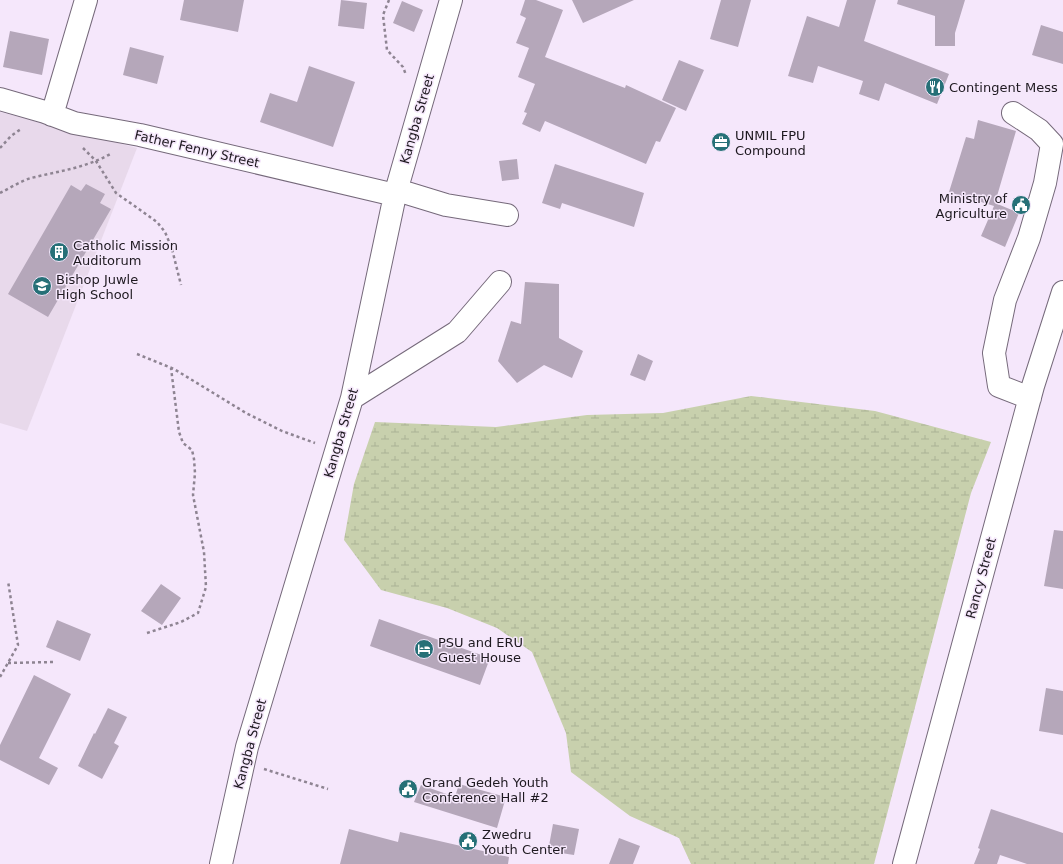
<svg xmlns="http://www.w3.org/2000/svg" width="1063" height="864" font-family="'DejaVu Sans',sans-serif">
<style>
.education{fill:#e8d9eb}
.wetland{fill:url(#wetland-marsh)}
.building{fill:#b5a7ba}
.lines{fill:none;stroke-linecap:round;stroke-linejoin:round}
.minor-casing{stroke:#75697a;stroke-width:24}
.path{stroke:#8e8492;stroke-width:2.5;stroke-dasharray:3 3;stroke-linecap:butt}
.minor{stroke:#fff;stroke-width:22}
.labels{text-anchor:middle;dominant-baseline:central;stroke-width:3;stroke-linejoin:round;paint-order:stroke}
.poi-label{font-size:13px;fill:#1e1920;stroke:#f5e7fb;text-anchor:start}
.street-label{font-size:13px;fill:#1e1920;stroke:#f5e7fb}
</style>
<defs>
<pattern id="wetland-marsh" width="20" height="14" patternUnits="userSpaceOnUse"><rect width="20" height="14" fill="#c8d0ad"/><path d="M1 5h8M5 5V1M11 12h8M15 12V8" fill="none" stroke="#abb295"/></pattern>
</defs>
<rect width="100%" height="100%" fill="#f5e7fb"/>
<!-- education -->
<path class="education" d="M 0,112 L 137,148 L 27,431 L 0,423 Z"/>
<!-- wetland -->
<path class="wetland" d="M 751,396 L 875,411 L 991,442 L 971,493 L 874,864 L 691,864 L 679,838 L 630,816 L 571,772 L 566,733 L 532,652 L 497,628 L 447,608 L 381,590 L 344,540 L 354,484 L 375,422 L 496,427 L 587,415 L 663,413 Z"/>
<!-- building -->
<path class="building" d="M 184,0 L 244,0 L 238,32 L 180,20 Z
M 341,0 L 367,3 L 364,29 L 338,26 Z
M 525,0 L 536,0 L 563,10 L 545,57 L 625,88 L 626,85 L 676,108 L 660,142 L 656,141 L 646,164 L 545,121 L 540,132 L 522,124 L 527,113 L 524,112 L 535,84 L 518,77 L 529,48 L 516,43 L 526,18 L 520,15 Z
M 572,0 L 634,0 L 583,23 Z
M 721,0 L 751,0 L 738,47 L 710,39 Z
M 847,0 L 876,0 L 864,41 L 949,74 L 937,104 L 885,83 L 879,101 L 859,94 L 863,81 L 818,66 L 813,83 L 788,76 L 807,16 L 839,27 Z
M 898,0 L 965,0 L 955,33 L 955,46 L 935,46 L 935,16 L 897,4 Z
M 402,1 L 423,10 L 414,32 L 393,23 Z
M 1041,25 L 1063,32 L 1063,64 L 1032,55 Z
M 10,31 L 49,39 L 42,75 L 3,67 Z
M 130,47 L 164,56 L 157,84 L 123,75 Z
M 679,60 L 704,70 L 686,111 L 662,100 Z
M 309,66 L 355,82 L 333,147 L 260,122 L 270,93 L 297,102 Z
M 978,120 L 1016,131 L 995,203 L 1019,213 L 1005,247 L 981,236 L 994,206 L 949,192 L 966,137 L 974,139 Z
M 517,159 L 519,179 L 502,181 L 499,161 Z
M 555,164 L 644,193 L 634,227 L 562,203 L 560,209 L 542,203 Z
M 86,184 L 105,194 L 100,203 L 111,209 L 48,317 L 8,294 L 71,185 L 81,191 Z
M 525,282 L 559,284 L 559,338 L 583,351 L 572,378 L 544,365 L 517,383 L 498,361 L 511,321 L 521,324 Z
M 638,354 L 653,361 L 645,381 L 630,375 Z
M 1054,530 L 1063,531 L 1063,589 L 1044,586 Z
M 161,584 L 181,598 L 162,625 L 141,611 Z
M 379,619 L 490,658 L 480,685 L 370,646 Z
M 57,620 L 91,634 L 80,661 L 46,647 Z
M 34,675 L 71,694 L 39,758 L 58,768 L 49,785 L 0,760 L 0,745 Z
M 1046,688 L 1063,691 L 1063,735 L 1039,731 Z
M 108,708 L 127,717 L 114,743 L 119,746 L 102,779 L 78,766 L 94,733 L 95,734 Z
M 459,784 L 506,797 L 497,828 L 414,802 L 421,785 L 455,797 Z
M 991,809 L 1063,833 L 1063,864 L 1027,864 L 1000,855 L 997,864 L 974,864 L 980,849 L 978,848 Z
M 553,824 L 579,829 L 574,855 L 548,851 Z
M 349,829 L 398,842 L 400,832 L 509,857 L 508,864 L 340,864 Z
M 619,838 L 640,846 L 633,864 L 609,864 Z"/>
<g class="lines">
<!-- minor casing -->
<g class="minor-casing">
<path id="minor" d="M 0,99 L 45,112 L 74,123 L 140,135 L 395,195
M 1013,113 L 1039,130 L 1052,144 L 1045,183 L 1029,238 L 1005,300 L 994,353 L 999,386 L 1030,398
M 52,115 L 86,0
M 397,190 L 446,205 L 507,215
M 352,398 L 457,332 L 500,282
M 221,864 L 247,747 L 352,398 L 395,195 L 451,0
M 904,864 L 1033,386 L 1063,292"/>
</g>
<!-- path -->
<path class="path" d="M 389,0 L 383,15 L 387,50 L 403,67 L 406,75
M 0,148 L 11,136 L 21,129
M 83,148 L 96,161 L 116,193 L 136,207 L 157,222 L 165,232 L 172,249 L 181,285
M 0,193 C 10,188 21,181 31,178 C 59,171 86,168 112,153
M 137,354 L 174,369 L 246,413 L 282,431 L 315,443
M 147,633 L 181,622 L 198,613 L 206,587 L 204,552 L 193,495 L 195,473 L 194,459 L 192,450 L 183,443 L 179,432 L 171,368
M 8,663 L 55,662
M 0,677 L 18,645 L 8,581
M 264,769 L 328,789"/>
<!-- minor -->
<use href="#minor" class="minor"/>
</g>
<!-- icons -->
<defs>
<g id="restaurant-disc" transform="scale(1)"><circle r="9.5" fill="#267077" stroke="#f5e7fb"/><path d="M-5-6h1v4h1v-4h1v4h1v-4h1v5L-1.5 .5V6h-2V.5L-5-1ZM5-6V6H3V1.5H1.5Q1.5-4 5-6Z" fill="#fff"/></g>
<g id="office-disc" transform="scale(1)"><circle r="9.5" fill="#267077" stroke="#f5e7fb"/><path d="M-6-3h4V-5.5h4V-3h4V5H-6ZM-1-4.5V-3h2v-1.5ZM-6 0V1H6V0Z" fill="#fff"/></g>
<g id="civic-disc" transform="scale(1)"><circle r="9.5" fill="#267077" stroke="#f5e7fb"/><path d="M-.6-6.5H3V-4.5H.6V-3L4-1V1h2V6H-6V1h2V-1L-.6-3ZM-1.2 2.5V6h2.4V2.5Z" fill="#fff"/></g>
<g id="building-disc" transform="scale(1)"><circle r="9.5" fill="#267077" stroke="#f5e7fb"/><path d="M-4-6H4V6H1V3H-1V6H-4ZM-2.5-4.3h1.7v1.8h-1.7ZM.8-4.3h1.7v1.8H.8ZM-2.5-1h1.7V.8h-1.7ZM.8-1h1.7V.8H.8Z" fill="#fff"/></g>
<g id="school-disc" transform="scale(1)"><circle r="9.5" fill="#267077" stroke="#f5e7fb"/><path d="M0-5L7-2L0 1L-7-2ZM-4 1L0 2.5L4 1V4Q0 6-4 4Z" fill="#fff"/></g>
<g id="hotel-disc" transform="scale(1)"><circle r="9.5" fill="#267077" stroke="#f5e7fb"/><path d="M-6-4.5h1.5V1H6V5H4.5V3h-9V5H-6ZM-4 0a1.8 1.8 0 1 1 3.6 0ZM.5 0V-2.5h3Q6-2.5 6 0Z" fill="#fff"/></g>
</defs>
<g fill-rule="evenodd">
<use href="#restaurant-disc" x="935" y="87"/>
<use href="#office-disc" x="721" y="142"/>
<use href="#civic-disc" x="1021" y="205"/>
<use href="#building-disc" x="59" y="252"/>
<use href="#school-disc" x="42" y="286"/>
<use href="#hotel-disc" x="424" y="649"/>
<use href="#civic-disc" x="408" y="789"/>
<use href="#civic-disc" x="468" y="841"/>
</g>
<g class="labels">
<!-- poi labels -->
<g class="poi-label">
<text x="949" y="87">Contingent Mess</text>
<text x="735" y="135">UNMIL FPU<tspan x="735" dy="15">Compound</tspan></text>
<text x="1007" y="198" text-anchor="end">Ministry of<tspan x="1007" dy="15">Agriculture</tspan></text>
<text x="73" y="245">Catholic Mission<tspan x="73" dy="15">Auditorum</tspan></text>
<text x="56" y="279">Bishop Juwle<tspan x="56" dy="15">High School</tspan></text>
<text x="438" y="642">PSU and ERU<tspan x="438" dy="15">Guest House</tspan></text>
<text x="422" y="782">Grand Gedeh Youth<tspan x="422" dy="15">Conference Hall #2</tspan></text>
<text x="482" y="834">Zwedru<tspan x="482" dy="15">Youth Center</tspan></text>
</g>
<!-- street labels -->
<g class="street-label">
<text transform="translate(417 119) rotate(-74)">Kangba Street</text>
<text transform="translate(197 149) rotate(13)">Father Fenny Street</text>
<text transform="translate(341 433) rotate(-74)">Kangba Street</text>
<text transform="translate(981 578) rotate(-75)">Rancy Street</text>
<text transform="translate(250 744) rotate(-75)">Kangba Street</text>
</g>
</g>
</svg>
